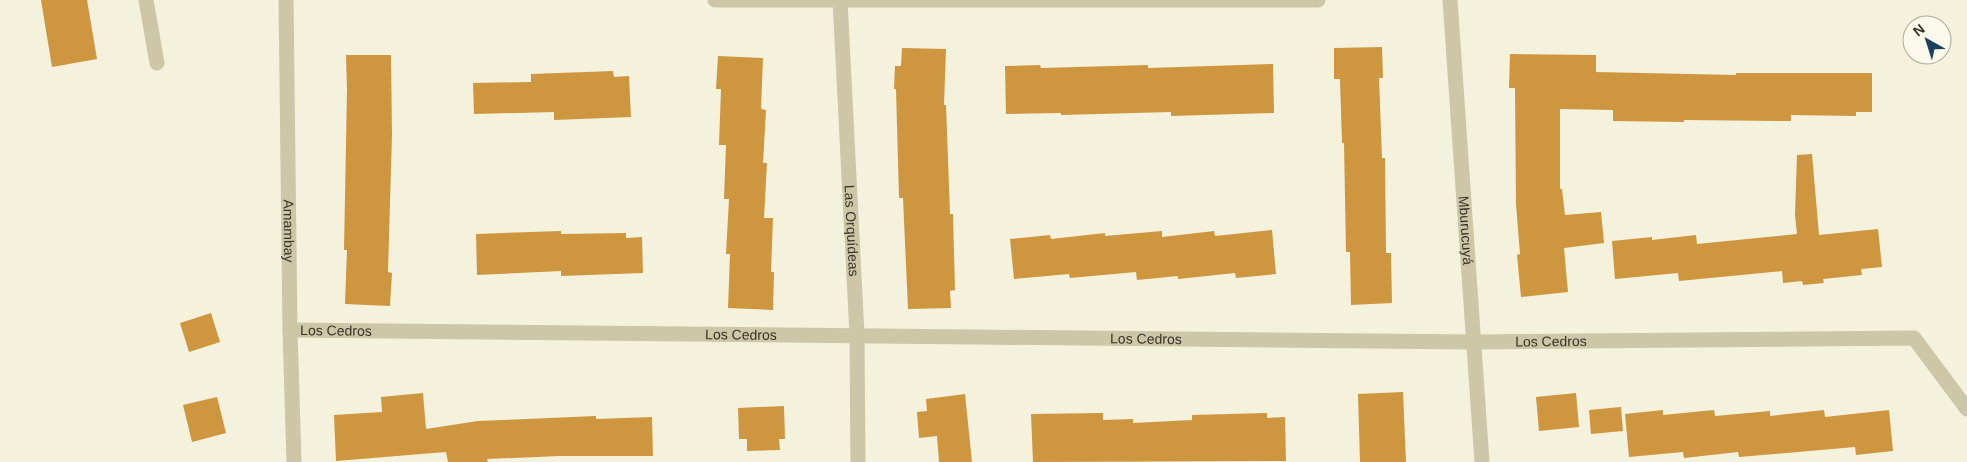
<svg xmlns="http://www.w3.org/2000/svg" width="1967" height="462" font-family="Helvetica,sans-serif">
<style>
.building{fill:#ce963f}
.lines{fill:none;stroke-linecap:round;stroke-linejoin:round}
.minor{stroke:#cdc6a7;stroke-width:15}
.labels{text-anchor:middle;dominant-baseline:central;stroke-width:4;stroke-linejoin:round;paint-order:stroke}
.street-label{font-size:14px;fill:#393328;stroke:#fbf9e9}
</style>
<rect width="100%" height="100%" fill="#f4f1dc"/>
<!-- building -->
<path class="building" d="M 41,0 L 87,0 L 97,59 L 52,67 Z
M 1382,47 L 1383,78 L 1379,78 L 1382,158 L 1385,158 L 1386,253 L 1391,253 L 1392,303 L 1351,305 L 1350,252 L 1346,252 L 1344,143 L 1342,143 L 1340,79 L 1334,79 L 1334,48 Z
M 902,48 L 946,49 L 944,105 L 946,105 L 950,214 L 953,214 L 955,290 L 950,291 L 951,308 L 908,309 L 903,198 L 899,198 L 896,89 L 894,89 L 895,66 L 901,66 Z
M 1510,54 L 1596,55 L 1596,72 L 1736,75 L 1736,73 L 1872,73 L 1872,112 L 1856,112 L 1856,116 L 1791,115 L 1791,121 L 1684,120 L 1684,122 L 1613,121 L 1613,110 L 1560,109 L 1560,189 L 1562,189 L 1565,215 L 1601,212 L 1604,243 L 1564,248 L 1568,292 L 1521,297 L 1517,255 L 1520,254 L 1516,204 L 1515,88 L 1509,88 Z
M 346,55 L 391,55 L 392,135 L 388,272 L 392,273 L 390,306 L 345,304 L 347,250 L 344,250 L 347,90 Z
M 718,56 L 763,58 L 761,109 L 766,110 L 763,163 L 767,163 L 764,218 L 773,218 L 771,272 L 774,272 L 773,310 L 728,308 L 730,254 L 726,254 L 729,199 L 724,199 L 726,145 L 719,145 L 721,89 L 716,89 Z
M 1273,64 L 1274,113 L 1171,116 L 1171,112 L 1061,115 L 1061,113 L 1006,114 L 1005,66 L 1040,65 L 1041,68 L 1148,65 L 1148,68 Z
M 613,71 L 614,77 L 629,76 L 631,117 L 554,120 L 554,112 L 474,114 L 473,83 L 531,82 L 531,74 Z
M 1812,154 L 1819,235 L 1878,229 L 1882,267 L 1861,269 L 1862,275 L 1823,279 L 1824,283 L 1803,285 L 1802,281 L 1783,283 L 1782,271 L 1679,281 L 1678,273 L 1615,279 L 1612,241 L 1652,237 L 1652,240 L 1696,235 L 1697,244 L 1797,234 L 1795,215 L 1797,155 Z
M 1272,230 L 1276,274 L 1236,278 L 1235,273 L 1178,279 L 1178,276 L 1137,280 L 1136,272 L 1070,278 L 1069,274 L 1014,279 L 1010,239 L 1050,235 L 1051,239 L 1105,233 L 1105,236 L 1162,231 L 1162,237 L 1214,231 L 1215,236 Z
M 561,231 L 561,234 L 626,233 L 626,238 L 642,237 L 643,273 L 561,276 L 561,271 L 477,275 L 476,234 Z
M 211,313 L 220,342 L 189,352 L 180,323 Z
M 1403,392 L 1406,462 L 1360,462 L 1358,394 Z
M 423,393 L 426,429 L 478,421 L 596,416 L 596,419 L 652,417 L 653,456 L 559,456 L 487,459 L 488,462 L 448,462 L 446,452 L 336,461 L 334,415 L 382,412 L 381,397 Z
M 1576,393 L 1579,427 L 1539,431 L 1536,397 Z
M 965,394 L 972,462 L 939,462 L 937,436 L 919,438 L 917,412 L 927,411 L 926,399 Z
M 217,397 L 226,433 L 192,442 L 183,405 Z
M 784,406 L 785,439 L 779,439 L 780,450 L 747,451 L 747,439 L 739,439 L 738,408 Z
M 1621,407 L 1623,431 L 1591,434 L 1589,410 Z
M 1663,410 L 1663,415 L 1714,410 L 1715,416 L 1770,411 L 1770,416 L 1824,410 L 1825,417 L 1889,410 L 1893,451 L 1856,455 L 1855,447 L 1739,457 L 1738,452 L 1684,458 L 1683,452 L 1629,457 L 1625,414 Z
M 1103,413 L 1103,420 L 1133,419 L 1133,423 L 1192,420 L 1192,415 L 1267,413 L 1267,418 L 1285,417 L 1286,461 L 1033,462 L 1031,414 Z"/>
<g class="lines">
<!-- minor -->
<g class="minor">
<path d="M 146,0 L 157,63"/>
<path id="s1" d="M 286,0 L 290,330 L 294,462"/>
<path d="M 715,0 L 1318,0"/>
<path id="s2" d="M 840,0 L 857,335 L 858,462"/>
<path id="s3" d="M 1450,0 L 1482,462"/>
<path id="s4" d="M 290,330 L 1474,342 L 1914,338 L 1967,409"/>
</g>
</g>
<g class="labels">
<!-- street labels -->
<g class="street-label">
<text stroke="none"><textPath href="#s1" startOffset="231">Amambay</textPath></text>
<text stroke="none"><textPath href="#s2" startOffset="231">Las Orquídeas</textPath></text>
<text stroke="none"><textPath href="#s3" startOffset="231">Mburucuyá</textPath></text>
<text stroke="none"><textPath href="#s4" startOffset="46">Los Cedros</textPath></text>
<text stroke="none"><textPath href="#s4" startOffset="451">Los Cedros</textPath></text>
<text stroke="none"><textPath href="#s4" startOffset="856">Los Cedros</textPath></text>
<text stroke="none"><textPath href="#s4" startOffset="1261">Los Cedros</textPath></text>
</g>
</g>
<!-- north arrow -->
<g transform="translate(1927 40) rotate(321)"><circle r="24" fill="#fbf9e9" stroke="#adaa9c"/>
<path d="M0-4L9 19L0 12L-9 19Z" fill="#1a405d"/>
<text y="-8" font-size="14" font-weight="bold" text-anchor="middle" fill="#393328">N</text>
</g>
</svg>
